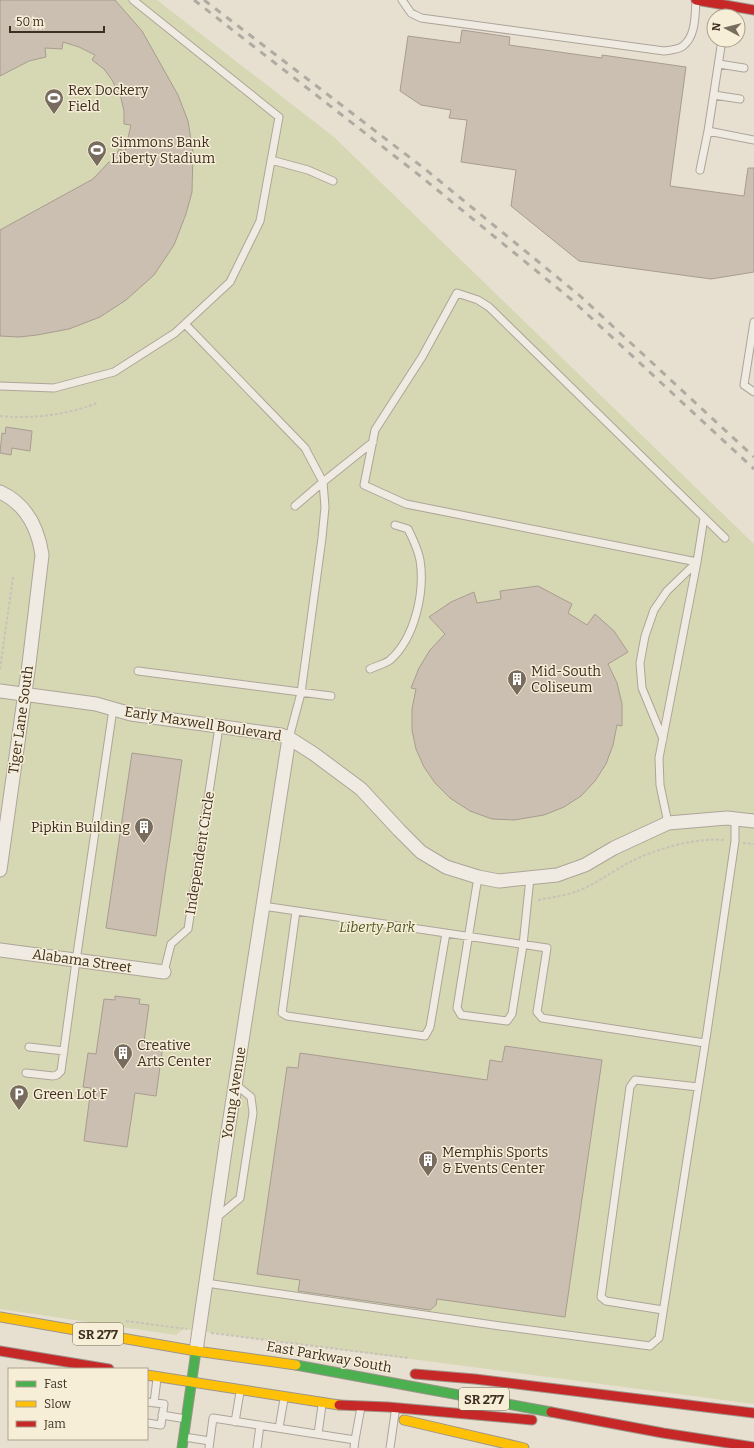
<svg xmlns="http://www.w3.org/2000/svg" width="754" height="1448" font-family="Bitter,serif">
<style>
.green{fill:#d6d7b3}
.building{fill:#cbbfb2;stroke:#a89c90}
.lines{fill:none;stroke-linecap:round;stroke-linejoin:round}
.lane-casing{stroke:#ada599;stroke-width:9}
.street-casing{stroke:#ada599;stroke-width:15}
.fast-casing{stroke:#9c958a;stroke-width:11}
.slow-casing{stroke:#9c958a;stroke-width:11}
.jam-casing{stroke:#9c958a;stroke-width:11}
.path{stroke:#c8c2b9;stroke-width:2;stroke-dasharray:3 2;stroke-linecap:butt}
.lane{stroke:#efebe3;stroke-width:7}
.street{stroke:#efebe3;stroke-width:13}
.fast{stroke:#4caf50;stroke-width:9}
.slow{stroke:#ffc107;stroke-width:9}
.jam{stroke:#c62828;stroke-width:9}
.rail{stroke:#afaaa2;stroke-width:3;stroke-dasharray:7 7;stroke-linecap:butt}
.labels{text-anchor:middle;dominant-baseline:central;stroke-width:3;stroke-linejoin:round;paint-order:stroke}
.shield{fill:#f7eed8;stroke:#756857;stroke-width:1}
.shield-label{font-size:13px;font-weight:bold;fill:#3d2e20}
.poi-label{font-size:14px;fill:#3d2e20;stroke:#f7eed8;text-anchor:start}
.street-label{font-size:14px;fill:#3d2e20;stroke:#f7eed8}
.park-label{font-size:14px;font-style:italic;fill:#4d5a26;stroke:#f7eed8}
</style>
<rect width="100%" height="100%" fill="#e7e0d1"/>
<!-- green -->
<path class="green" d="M 0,0 L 157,0 L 334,137 L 754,544 L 754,1404 L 183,1329 L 176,1335 L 0,1309 Z"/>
<!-- building -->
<path class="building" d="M 0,0 L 115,0 L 142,31 L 178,95 L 188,121 L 193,152 L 192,192 L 186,214 L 174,245 L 154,275 L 126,300 L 100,317 L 69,329 L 37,335 L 19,337 L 0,336 L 0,230 L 93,179 L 109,162 L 112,163 L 119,149 L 125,151 L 131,125 L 124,124 L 124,111 L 121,98 L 112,80 L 104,69 L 92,60 L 95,55 L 79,47 L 63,42 L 62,49 L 45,48 L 46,57 L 29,61 L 0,76 Z
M 462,30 L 510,37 L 509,45 L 602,58 L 602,55 L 686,67 L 670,186 L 744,196 L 748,168 L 754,168 L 754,272 L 711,279 L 579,261 L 511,206 L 516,170 L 461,162 L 467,120 L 449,118 L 451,110 L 421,105 L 400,91 L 408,36 L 460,43 Z
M 6,427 L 32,431 L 30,451 L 12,448 L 11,455 L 0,453 L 2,433 L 5,434 Z
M 538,586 L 572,604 L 568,613 L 587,625 L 595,614 L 614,631 L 628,652 L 608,664 L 617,683 L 622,704 L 622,726 L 617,725 L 613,745 L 606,764 L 595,781 L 581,796 L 564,807 L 544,815 L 514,820 L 492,819 L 470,811 L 450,798 L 435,783 L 424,767 L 416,749 L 412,730 L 412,709 L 416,689 L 411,688 L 419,668 L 430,650 L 445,634 L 429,617 L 451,602 L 474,592 L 477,603 L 501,599 L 500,591 Z
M 132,753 L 182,760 L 156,936 L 106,928 Z
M 115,996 L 140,999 L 139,1004 L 149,1005 L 144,1042 L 163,1045 L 156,1096 L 135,1093 L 127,1147 L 84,1141 L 91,1088 L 83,1087 L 88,1053 L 96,1054 L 104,999 L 115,1000 Z
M 505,1046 L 602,1060 L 565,1317 L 437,1299 L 436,1305 L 430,1310 L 298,1291 L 300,1280 L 257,1274 L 287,1067 L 298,1068 L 300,1053 L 487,1080 L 490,1060 L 502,1062 Z"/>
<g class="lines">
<!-- lane casing -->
<g class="lane-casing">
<path id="lane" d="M 402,0 L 411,13 L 421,18 L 664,51 C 670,50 678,50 683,46 C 696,36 695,15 696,0
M 719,64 L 744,68
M 714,95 L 740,99
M 708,131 L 754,140
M 271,160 L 308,170 L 333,181
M 700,170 L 708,131 L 722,40
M 754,322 L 744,385 L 754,392
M 185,324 L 305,448 L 323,482 L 325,507 L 322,538 L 301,693 L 289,738
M 0,386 L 54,388 L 114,372 L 175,333 L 230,282 L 260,221 L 279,117 L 133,0
M 295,506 L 323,482 L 373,442
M 704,518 L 697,562 L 406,504 L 364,485 L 375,430 L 422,357 L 457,293 L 478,300 L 489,307 C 568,384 646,461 725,538
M 370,669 C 376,666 385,664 390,660 C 415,638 425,592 420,560 C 418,549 413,539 408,529 L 395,525
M 138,671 L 331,696
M 663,739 L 642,688 L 640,663 L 645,636 L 654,610 L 667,591 L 697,562
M 668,823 L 660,785 L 659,758 L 697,562
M 478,877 L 457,1008 L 461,1015 L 507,1021 L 512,1014 L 523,945 L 530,878
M 263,906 L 547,948 L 537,1012 L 542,1018 L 705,1043
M 296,911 L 282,1013 L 287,1016 L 425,1036 L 430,1027 L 446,933
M 164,972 L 171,944 L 188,929 L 219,727
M 29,1047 L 64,1051
M 26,1073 L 53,1076 L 57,1075 L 61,1071 L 76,961 L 113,709
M 216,1218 L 240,1198 L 253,1113 L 251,1097 L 235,1084
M 206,1283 L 500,1326 L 650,1346 L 659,1338 L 707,1032 L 735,841 L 735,819
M 663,1310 L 606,1301 L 601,1297 L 630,1087 L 635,1080 L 698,1087
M 147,1402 L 164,1404 L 161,1425 L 147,1423
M 154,1403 L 157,1379
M 162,1415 L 186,1419
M 235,1422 L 240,1392
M 279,1428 L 284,1399
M 318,1434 L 322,1405
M 184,1437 L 210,1441
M 355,1440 L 361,1407
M 209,1448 L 213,1418 L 355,1440 L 354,1448
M 257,1448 L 260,1425
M 390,1448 L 395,1413"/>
</g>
<!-- street casing -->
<g class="street-casing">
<path id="street" d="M 0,492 C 26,504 38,528 42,555 L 29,664 L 0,870
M 0,691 L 96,704 L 131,714 L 281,735 L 289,738 L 314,754 L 361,789 L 399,830 L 421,852 L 446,867 L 478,877 L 499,881 L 557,875 L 585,865 L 614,848 L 668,823 L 727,818 L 754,821
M 0,950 L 164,972
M 196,1351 L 226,1144 L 289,738"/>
</g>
<!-- fast casing -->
<g class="fast-casing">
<path id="fast" d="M 296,1365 L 551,1412
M 182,1448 L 196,1351"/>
</g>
<!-- slow casing -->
<g class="slow-casing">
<path id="slow" d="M 0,1317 L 196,1351 L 296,1365
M 147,1375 L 339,1405
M 404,1420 L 524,1448"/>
</g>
<!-- jam casing -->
<g class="jam-casing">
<path id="jam" d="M 696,0 L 754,10
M 0,1351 L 109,1369
M 415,1374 L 475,1379 L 754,1413
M 339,1405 L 388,1407 L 532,1420
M 551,1412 L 663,1433 L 754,1447"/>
</g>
<!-- path -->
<path class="path" d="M 0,416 C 33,419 67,415 97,403
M 0,669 L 13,577
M 743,843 L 754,844
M 538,900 C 554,897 570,895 585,888 C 601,880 615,870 630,862 C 655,849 697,837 725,840
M 126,1321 L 187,1329
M 211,1333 L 409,1358"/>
<!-- lane -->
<use href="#lane" class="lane"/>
<!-- street -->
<use href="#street" class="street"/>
<!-- fast -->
<use href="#fast" class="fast"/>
<!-- slow -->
<use href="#slow" class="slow"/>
<!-- jam -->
<use href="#jam" class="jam"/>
<!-- rail -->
<path class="rail" d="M 194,0 L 419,175 L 572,300 L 754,469
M 204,0 L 425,169 L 579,295 L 754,457"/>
</g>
<!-- icons -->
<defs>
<g id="stadium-pin" transform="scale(1)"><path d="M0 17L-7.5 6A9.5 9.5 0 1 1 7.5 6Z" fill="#786c5e" stroke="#f7eed8"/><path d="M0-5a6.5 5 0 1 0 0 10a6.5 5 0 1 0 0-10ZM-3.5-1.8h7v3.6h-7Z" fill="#fff"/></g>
<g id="building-pin" transform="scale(1)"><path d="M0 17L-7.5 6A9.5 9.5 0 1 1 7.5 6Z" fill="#786c5e" stroke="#f7eed8"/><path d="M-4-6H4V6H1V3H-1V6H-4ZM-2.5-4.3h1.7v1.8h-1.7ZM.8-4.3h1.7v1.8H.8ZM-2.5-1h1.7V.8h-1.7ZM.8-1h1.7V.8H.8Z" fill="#fff"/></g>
<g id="parking-pin" transform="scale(1)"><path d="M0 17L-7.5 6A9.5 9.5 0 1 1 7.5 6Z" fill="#786c5e" stroke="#f7eed8"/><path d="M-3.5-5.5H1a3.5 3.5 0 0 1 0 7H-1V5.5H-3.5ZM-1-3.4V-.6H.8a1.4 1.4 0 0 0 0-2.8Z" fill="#fff"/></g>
</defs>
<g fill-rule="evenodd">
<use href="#stadium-pin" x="54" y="98"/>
<use href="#stadium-pin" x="97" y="150"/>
<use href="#building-pin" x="517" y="679"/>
<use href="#building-pin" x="144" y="827"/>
<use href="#building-pin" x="123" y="1053"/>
<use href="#parking-pin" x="19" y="1094"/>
<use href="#building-pin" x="428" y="1160"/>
</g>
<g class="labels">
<!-- shield labels -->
<g class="shield">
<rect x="73" y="1323" width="50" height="22" rx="3"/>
<rect x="459" y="1388" width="50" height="22" rx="3"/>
</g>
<g class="shield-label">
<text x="98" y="1334">SR 277</text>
<text x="484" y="1399">SR 277</text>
</g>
<!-- poi labels -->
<g class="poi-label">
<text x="68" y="90">Rex Dockery<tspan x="68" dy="16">Field</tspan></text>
<text x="111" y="142">Simmons Bank<tspan x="111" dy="16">Liberty Stadium</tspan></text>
<text x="531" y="671">Mid-South<tspan x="531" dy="16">Coliseum</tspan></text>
<text x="130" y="827" text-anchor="end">Pipkin Building</text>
<text x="137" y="1045">Creative<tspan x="137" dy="16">Arts Center</tspan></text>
<text x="33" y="1094">Green Lot F</text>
<text x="442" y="1152">Memphis Sports<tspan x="442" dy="16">&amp; Events Center</tspan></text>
</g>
<!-- street labels -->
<g class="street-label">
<text transform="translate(21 720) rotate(-82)">Tiger Lane South</text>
<text transform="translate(203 724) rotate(9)">Early Maxwell Boulevard</text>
<text transform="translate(200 853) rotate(-81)">Independent Circle</text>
<text transform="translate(82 961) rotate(8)">Alabama Street</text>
<text transform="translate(234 1093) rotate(-81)">Young Avenue</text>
<text transform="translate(329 1357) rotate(10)">East Parkway South</text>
</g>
<!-- park labels -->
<g class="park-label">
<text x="377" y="927">Liberty Park</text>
</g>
</g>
<!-- legend -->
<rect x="8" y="1368" width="140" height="72" fill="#f7eed8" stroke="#ada18e"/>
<rect x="16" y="1381" width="20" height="6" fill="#4caf50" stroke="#ada18e"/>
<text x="44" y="1388" font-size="12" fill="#3d2e20">Fast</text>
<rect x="16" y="1401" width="20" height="6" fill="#ffc107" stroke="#ada18e"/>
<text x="44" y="1408" font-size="12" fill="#3d2e20">Slow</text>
<rect x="16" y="1421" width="20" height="6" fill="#c62828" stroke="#ada18e"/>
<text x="44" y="1428" font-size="12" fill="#3d2e20">Jam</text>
<!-- north arrow -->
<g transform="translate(726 28) rotate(277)"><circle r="19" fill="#f7eed8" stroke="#ada18e"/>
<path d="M0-3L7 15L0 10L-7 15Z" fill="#786c5e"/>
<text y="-6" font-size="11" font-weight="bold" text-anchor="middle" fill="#3d2e20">N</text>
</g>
<!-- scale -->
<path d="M10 26v6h94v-6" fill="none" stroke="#3d2e20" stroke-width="2"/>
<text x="16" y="26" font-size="12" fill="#3d2e20" stroke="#f7eed8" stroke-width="3" paint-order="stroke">50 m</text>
</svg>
